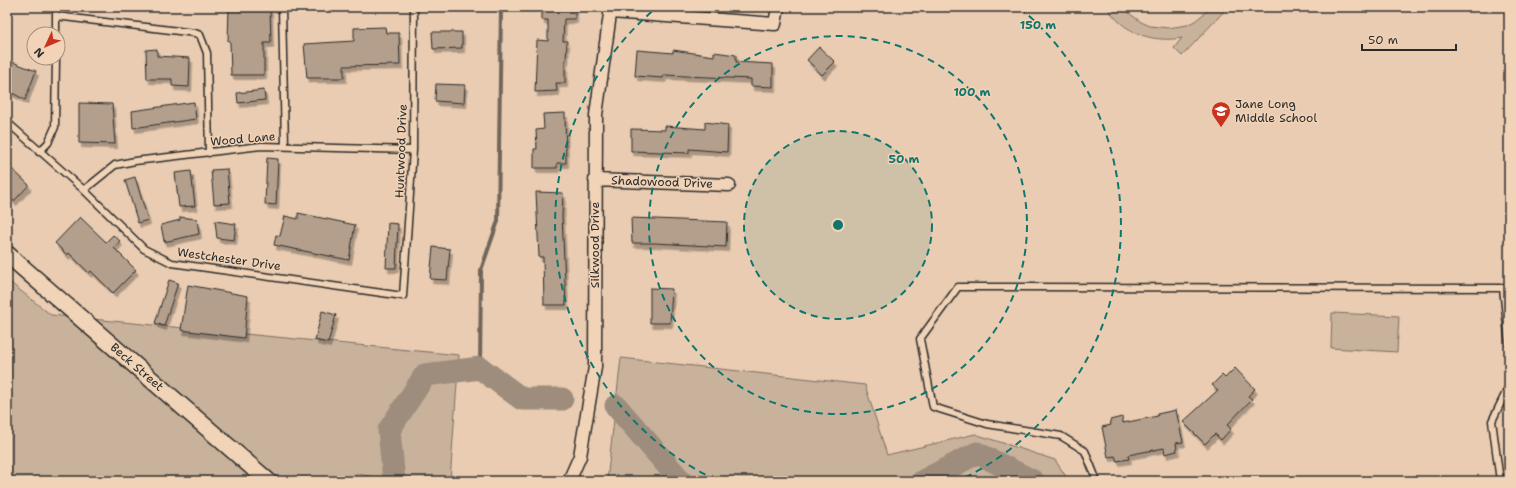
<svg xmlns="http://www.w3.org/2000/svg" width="1516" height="488" font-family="'Shantell Sans',sans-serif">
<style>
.green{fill:#c9b29c;stroke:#7a6e64}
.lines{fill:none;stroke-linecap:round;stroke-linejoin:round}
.stream{stroke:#70665c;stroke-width:4}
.river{stroke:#9e8d7c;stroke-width:23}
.building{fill:#b39f8c;stroke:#2b2b2b;filter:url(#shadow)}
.service-casing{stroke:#2b2b2b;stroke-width:9}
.minor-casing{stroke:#2b2b2b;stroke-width:15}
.tertiary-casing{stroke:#2b2b2b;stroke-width:19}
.service{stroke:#f1d3b7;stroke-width:6}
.minor{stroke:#f1d3b7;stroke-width:12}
.tertiary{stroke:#f1d3b7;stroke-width:16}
.ring{fill:none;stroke:#0f766e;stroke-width:2;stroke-dasharray:7 5}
.labels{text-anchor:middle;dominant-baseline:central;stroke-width:3;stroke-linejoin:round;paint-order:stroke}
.poi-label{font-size:12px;fill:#2b2b2b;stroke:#f1d3b7;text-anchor:start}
.street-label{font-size:12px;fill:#2b2b2b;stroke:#f1d3b7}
.centre{fill:#0f766e;stroke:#f1d3b7;stroke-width:2}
.ring-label{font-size:12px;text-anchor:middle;font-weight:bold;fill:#0f766e;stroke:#f1d3b7;stroke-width:3;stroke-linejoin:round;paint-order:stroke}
</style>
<defs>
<filter id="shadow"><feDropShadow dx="2.5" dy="4.5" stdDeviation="0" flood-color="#0004"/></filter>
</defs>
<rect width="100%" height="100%" fill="#e9ccb1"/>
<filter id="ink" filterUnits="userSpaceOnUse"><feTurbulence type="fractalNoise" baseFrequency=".025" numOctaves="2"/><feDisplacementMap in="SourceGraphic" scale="8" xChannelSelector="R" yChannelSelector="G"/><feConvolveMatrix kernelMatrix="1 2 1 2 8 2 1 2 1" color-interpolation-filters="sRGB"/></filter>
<g filter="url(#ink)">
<!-- green -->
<path class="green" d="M 1107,7 L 1121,7 L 1141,22 L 1150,26 L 1168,28 L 1187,25 L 1195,21 L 1212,7 L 1228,7 L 1182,56 L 1174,48 L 1182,38 C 1152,43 1123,33 1107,7 Z
M 7,280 L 51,315 L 459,355 L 450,481 L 396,481 L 358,474 L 342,481 L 7,481 Z
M 1332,313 L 1399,316 L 1397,352 L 1331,348 Z
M 621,358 L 865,385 L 887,455 L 975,434 L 1055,460 L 1069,481 L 607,481 Z"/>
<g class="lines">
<!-- stream -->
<path class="stream" d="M 480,368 L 481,270 L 498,221 L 501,7"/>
<!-- river -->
<path class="river" d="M 616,406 L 681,481
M 394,481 L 389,430 L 425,375 L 480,368 L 522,399 L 562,399
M 923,481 L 977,453 L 1033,481"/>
</g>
<!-- building -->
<path class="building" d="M 229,7 L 270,7 L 271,43 L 264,43 L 264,75 L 231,75 L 230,41 L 228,41 Z
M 542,7 L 575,7 L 575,19 L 564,19 L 563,41 L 567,41 L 566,60 L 565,60 L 565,83 L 556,83 L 557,91 L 535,92 L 537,40 L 548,41 L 548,20 L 542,20 Z
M 385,27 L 386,33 L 399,33 L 400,65 L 344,66 L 344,78 L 307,78 L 304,44 L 354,41 L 354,28 Z
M 432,32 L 462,32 L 462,48 L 433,49 Z
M 819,47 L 835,62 L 822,75 L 807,60 Z
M 157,49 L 157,56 L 190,58 L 189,87 L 172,86 L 172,79 L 147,79 L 146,50 Z
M 637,50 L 673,53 L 673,50 L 714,56 L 714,52 L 736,55 L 736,62 L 773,64 L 773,87 L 751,86 L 751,79 L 664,75 L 663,78 L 635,76 Z
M 7,60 L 36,71 L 25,100 L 7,90 Z
M 436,84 L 465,85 L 464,103 L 435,101 Z
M 264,90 L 265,100 L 238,103 L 237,93 Z
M 194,102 L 196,119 L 133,128 L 132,111 Z
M 79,103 L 112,104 L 115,144 L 79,143 Z
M 565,113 L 566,163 L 557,163 L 557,168 L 534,168 L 534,149 L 537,149 L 536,130 L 544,129 L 543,114 Z
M 705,122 L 728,125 L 727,152 L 689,149 L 689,153 L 631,151 L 631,129 L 665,130 L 665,126 L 705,129 Z
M 267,158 L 278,159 L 276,205 L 265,204 Z
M 7,164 L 29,185 L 14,201 L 7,195 Z
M 227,169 L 230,203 L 214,204 L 211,170 Z
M 191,171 L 195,206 L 179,207 L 175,173 Z
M 135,177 L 148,220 L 138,223 L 125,180 Z
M 536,192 L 563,193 L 562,216 L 566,305 L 544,305 L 543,257 L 539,257 Z
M 298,213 L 355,225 L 349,260 L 274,245 L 276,235 L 280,236 L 285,216 L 298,219 Z
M 80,217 L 106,242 L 113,235 L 120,241 L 114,248 L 136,270 L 113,293 L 91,271 L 89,273 L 69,253 L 67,255 L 55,243 Z
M 180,217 L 197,219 L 199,234 L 164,242 L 166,239 L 164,241 L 161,225 L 180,220 Z
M 631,218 L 727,222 L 726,247 L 655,243 L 632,243 Z
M 215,221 L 236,224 L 234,240 L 217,238 Z
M 388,223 L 398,224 L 396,268 L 386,268 Z
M 433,247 L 450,249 L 447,280 L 430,279 Z
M 169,280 L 178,283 L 164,326 L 155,323 Z
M 188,285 L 248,296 L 244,338 L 181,330 Z
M 650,288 L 672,289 L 670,323 L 650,323 Z
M 322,311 L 336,315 L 328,343 L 315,340 Z
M 1235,368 L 1255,389 L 1248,396 L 1252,399 L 1227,425 L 1231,429 L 1221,440 L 1215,434 L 1205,444 L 1183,422 L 1218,390 L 1212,385 L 1222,375 L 1225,378 Z
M 1176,410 L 1183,442 L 1176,443 L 1177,451 L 1165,454 L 1164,448 L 1128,455 L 1129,459 L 1117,461 L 1115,456 L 1108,457 L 1102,427 L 1111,425 L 1110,420 L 1122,417 L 1123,423 L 1158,416 L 1157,414 Z"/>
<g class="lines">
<!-- service casing -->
<g class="service-casing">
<path id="service" d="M 282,7 L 285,146
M 56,16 L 195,33 L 200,35 L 207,53 L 209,153
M 56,34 L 56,7
M 7,122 L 84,190 L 144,249 L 172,263 L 403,296 L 413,150 L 414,7
M 39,152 L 48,143 L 55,127 L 56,58
M 84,190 L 115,165 L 135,161 L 261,146 L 413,150
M 1503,288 L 1509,344
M 1097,481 L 1085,451 L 1061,436 L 987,424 L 933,407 L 920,339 L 958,287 L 1509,288
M 1500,481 L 1492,421 L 1509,386"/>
</g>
<!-- minor casing -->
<g class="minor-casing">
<path id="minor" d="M 611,12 L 775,24 L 778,7
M 595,180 L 729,185
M 569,481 L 580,456 L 595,367 L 596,115 L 611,7"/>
</g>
<!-- tertiary casing -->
<g class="tertiary-casing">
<path id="tertiary" d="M 7,254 L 268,481"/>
</g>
<!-- service -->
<use href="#service" class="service"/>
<!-- minor -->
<use href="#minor" class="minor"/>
<!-- tertiary -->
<use href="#tertiary" class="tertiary"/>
</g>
</g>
<!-- distance rings -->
<circle cx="838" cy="225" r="94" fill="#0f766e" fill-opacity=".12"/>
<g class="ring">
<circle cx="838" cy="225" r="94"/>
<circle cx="838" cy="225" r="189"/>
<path d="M716 480A283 283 0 0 1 656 8M1020 8A283 283 0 0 1 960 480"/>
</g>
<!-- icons -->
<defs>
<g id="school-pin" transform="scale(1)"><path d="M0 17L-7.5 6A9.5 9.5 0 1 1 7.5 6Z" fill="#c8321e" stroke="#f1d3b7"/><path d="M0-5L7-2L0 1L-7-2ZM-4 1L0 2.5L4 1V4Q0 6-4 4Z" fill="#fff"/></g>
</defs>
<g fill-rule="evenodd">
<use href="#school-pin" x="1221" y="111"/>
</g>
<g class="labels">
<!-- poi labels -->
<g class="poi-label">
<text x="1235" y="104">Jane Long<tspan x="1235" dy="14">Middle School</tspan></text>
</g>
<!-- street labels -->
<g class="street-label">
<text transform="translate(243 139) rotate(-5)">Wood Lane</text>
<text transform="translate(401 151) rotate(-88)">Huntwood Drive</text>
<text transform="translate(662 182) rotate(2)">Shadowood Drive</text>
<text transform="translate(595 245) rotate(-90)">Silkwood Drive</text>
<text transform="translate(229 259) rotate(8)">Westchester Drive</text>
<text transform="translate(137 367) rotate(41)">Beck Street</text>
</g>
</g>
<circle cx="838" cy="225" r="6" class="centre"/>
<g class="ring-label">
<text x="1038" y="29">150 m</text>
<text x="972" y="96">100 m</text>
<text x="904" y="163">50 m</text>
</g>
<!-- margin -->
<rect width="1516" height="488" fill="none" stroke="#f1d3b7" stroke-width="24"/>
<rect x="12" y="12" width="1492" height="464" fill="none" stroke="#2b2b2b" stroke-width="1.5" filter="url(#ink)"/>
<!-- north arrow -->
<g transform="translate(46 46) rotate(226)"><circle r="19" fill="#f1d3b7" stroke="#a2907f"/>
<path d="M0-3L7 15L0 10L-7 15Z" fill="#c8321e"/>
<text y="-6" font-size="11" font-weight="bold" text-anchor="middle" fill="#2b2b2b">N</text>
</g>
<!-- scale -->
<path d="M1362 44v6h94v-6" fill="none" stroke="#2b2b2b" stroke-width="2"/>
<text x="1368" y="44" font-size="12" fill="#2b2b2b" stroke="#f1d3b7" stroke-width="3" paint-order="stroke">50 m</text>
</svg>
